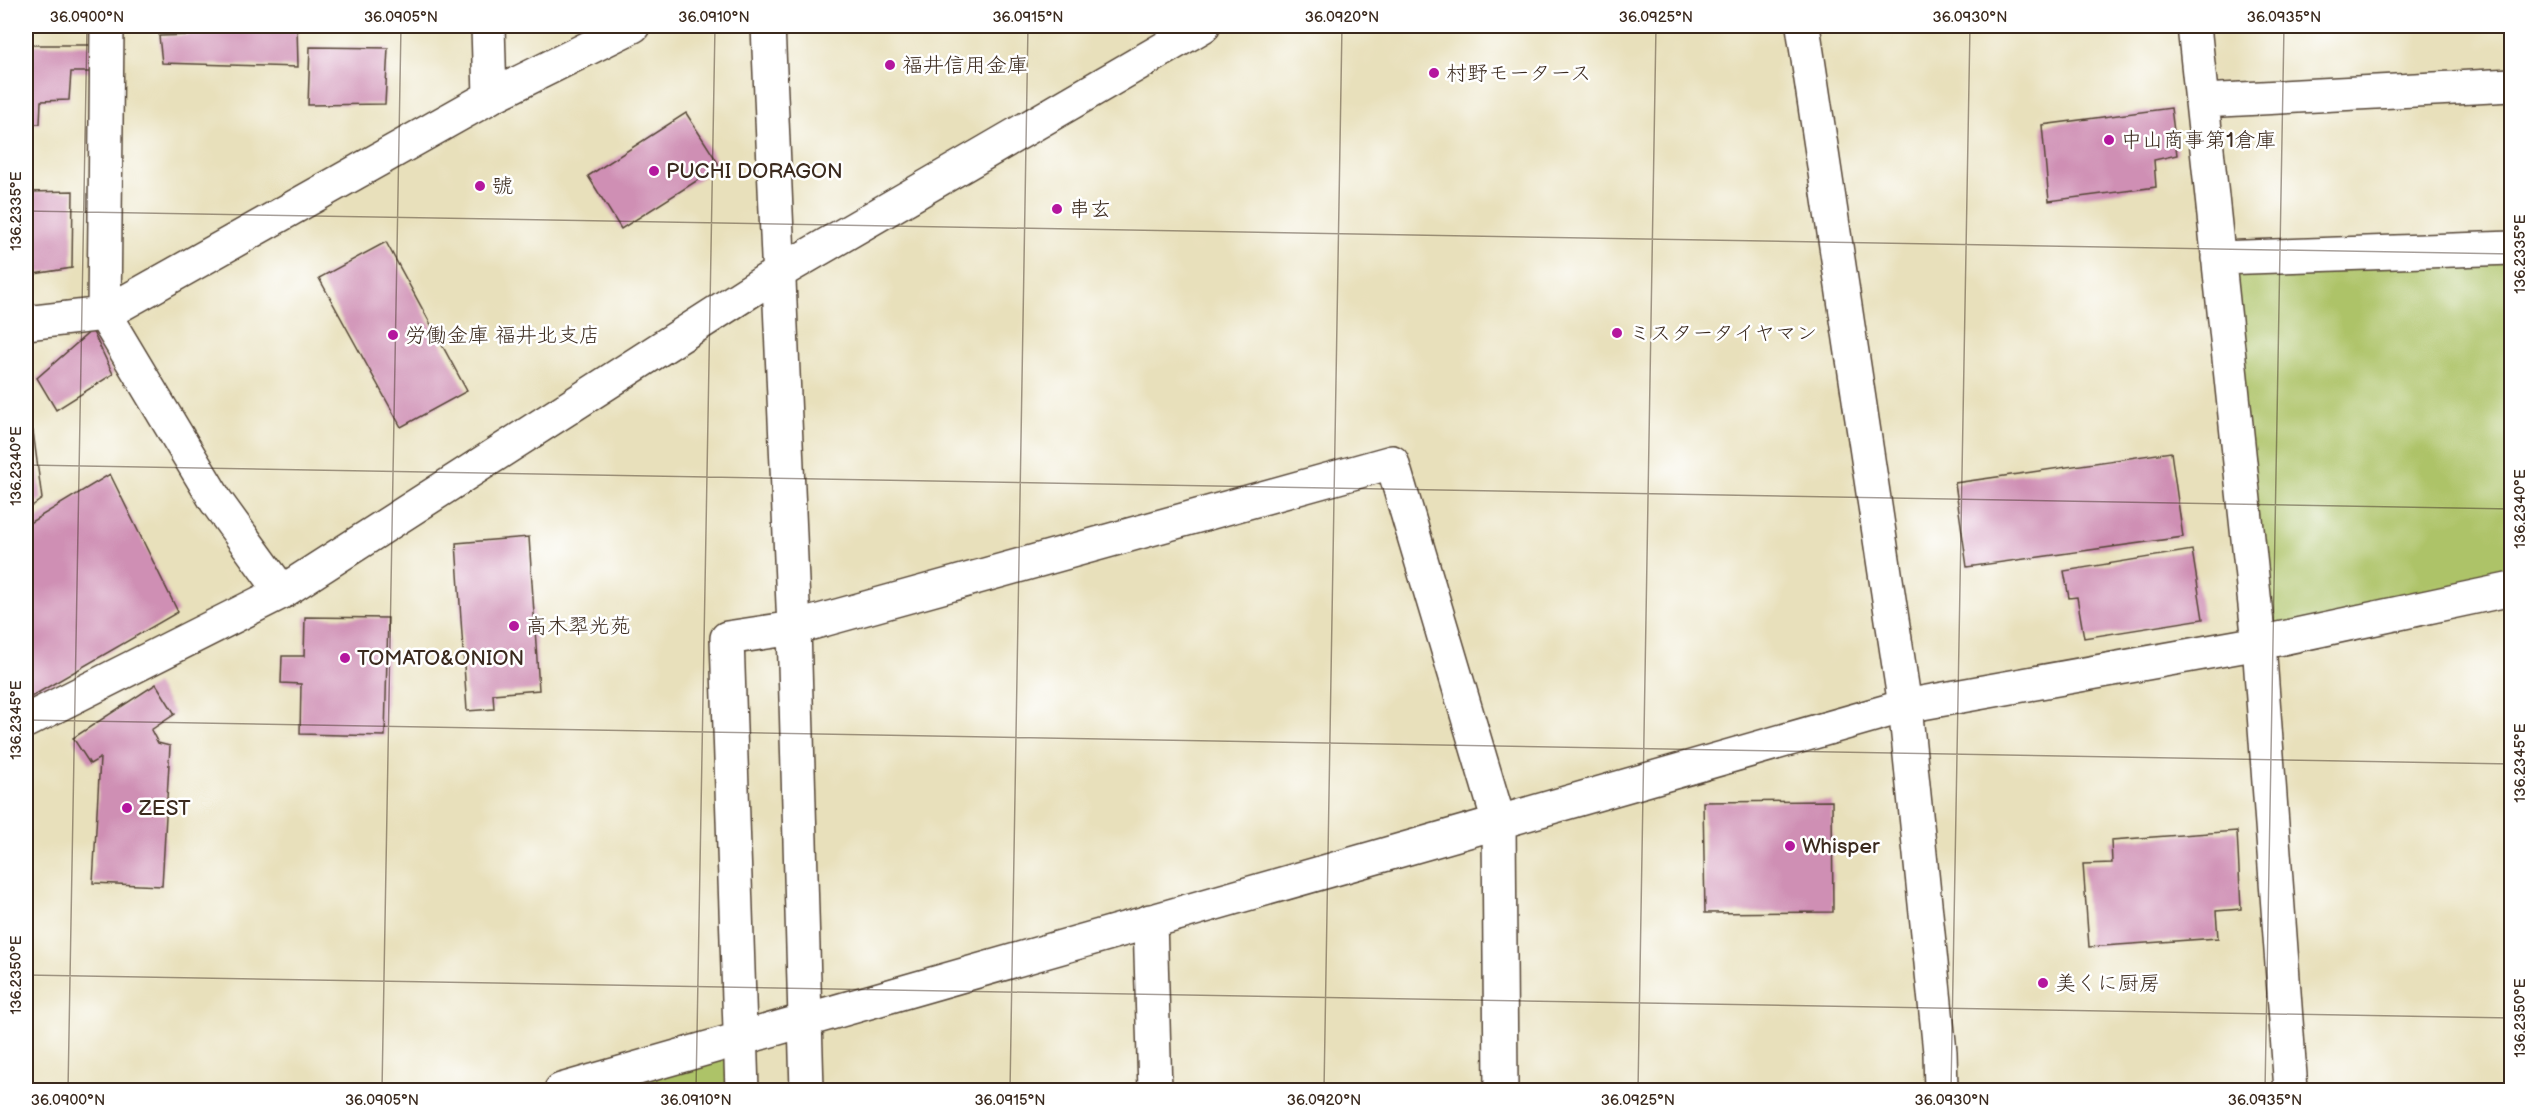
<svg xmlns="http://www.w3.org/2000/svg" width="2537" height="1116" font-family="'Balsamiq Sans','Klee One',sans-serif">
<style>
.green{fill:#adc368;stroke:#747643;stroke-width:1.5}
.building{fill:#cf8fb4}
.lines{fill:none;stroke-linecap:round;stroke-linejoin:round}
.street-casing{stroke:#554536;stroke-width:36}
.secondary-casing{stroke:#554536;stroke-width:36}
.street{stroke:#fff;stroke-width:33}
.secondary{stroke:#fff;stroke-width:33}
.ticks{fill:none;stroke:#3b2a1e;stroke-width:1.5;stroke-opacity:0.45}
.poi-dot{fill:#b5179e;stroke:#fff;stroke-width:2}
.labels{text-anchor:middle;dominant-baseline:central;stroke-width:5;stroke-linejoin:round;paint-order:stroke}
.poi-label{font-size:21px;fill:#3b2a1e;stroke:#fff;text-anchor:start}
.neatline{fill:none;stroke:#3b2a1e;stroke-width:2}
.ticks-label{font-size:15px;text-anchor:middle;fill:#3b2a1e}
</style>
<rect width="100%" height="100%" fill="#fff"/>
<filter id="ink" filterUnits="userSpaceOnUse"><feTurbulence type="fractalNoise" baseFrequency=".0167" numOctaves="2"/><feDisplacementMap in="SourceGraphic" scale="12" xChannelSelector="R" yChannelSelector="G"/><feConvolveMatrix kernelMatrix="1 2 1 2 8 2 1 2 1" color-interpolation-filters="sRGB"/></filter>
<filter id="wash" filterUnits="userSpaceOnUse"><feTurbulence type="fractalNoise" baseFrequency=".008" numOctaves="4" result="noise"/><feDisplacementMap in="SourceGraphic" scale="24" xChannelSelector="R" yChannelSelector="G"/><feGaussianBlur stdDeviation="1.35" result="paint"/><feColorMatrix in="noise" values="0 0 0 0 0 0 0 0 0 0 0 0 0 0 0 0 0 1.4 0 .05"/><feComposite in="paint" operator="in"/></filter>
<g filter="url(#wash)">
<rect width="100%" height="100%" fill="#e8e0bb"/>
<!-- green -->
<path class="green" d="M 2218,258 L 2511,259 L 2511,575 L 2259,643 Z
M 741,1053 L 742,1090 L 571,1090 Z"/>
<g id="blocks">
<!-- building -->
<path class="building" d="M 189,26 L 297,26 L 298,67 L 162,63 L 159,36 L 188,35 Z
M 26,45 L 93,45 L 92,72 L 71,72 L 69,100 L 41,101 L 40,124 L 26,124 Z
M 310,47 L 388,48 L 385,104 L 308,105 Z
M 2171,108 L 2177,155 L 2154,160 L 2156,187 L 2049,201 L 2042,125 Z
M 686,113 L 720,166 L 621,229 L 588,176 Z
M 73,191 L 72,268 L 27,275 L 29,192 Z
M 386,242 L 467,391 L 401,427 L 319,278 Z
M 92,330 L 113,374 L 56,410 L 37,378 Z
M 33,431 L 42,499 L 26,510 L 26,432 Z
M 2171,452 L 2183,537 L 1967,567 L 1955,483 Z
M 110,474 L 178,612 L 29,698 L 26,693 L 26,525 Z
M 529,537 L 539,690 L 493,694 L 494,709 L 467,711 L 456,543 Z
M 2192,550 L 2203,619 L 2084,638 L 2077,597 L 2069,598 L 2064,571 Z
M 305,617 L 388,618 L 385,736 L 300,734 L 301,684 L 281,683 L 282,656 L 304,656 Z
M 156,684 L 175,714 L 151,730 L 158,743 L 170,746 L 162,886 L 93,883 L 100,758 L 90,764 L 73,738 Z
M 1832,801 L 1833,912 L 1705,913 L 1703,802 Z
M 2237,831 L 2241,909 L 2216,911 L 2218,938 L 2089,947 L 2083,864 L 2112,863 L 2111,840 Z"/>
</g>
</g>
<g filter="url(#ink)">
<use href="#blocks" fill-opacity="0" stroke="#554536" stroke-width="1.5"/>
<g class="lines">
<!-- street casing -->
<g class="street-casing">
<path id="street" d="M 107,26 L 104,314 L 216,501 L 282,592
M 488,26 L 490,97
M 768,26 L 794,628 L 807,1090
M 2194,26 L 2259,643 L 2291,1090
M 2202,101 L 2512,85
M 2218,258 L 2512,248
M 26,323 L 104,314 L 490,97 L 633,26
M 1150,921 L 1155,1090
M 561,1090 L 1905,706 L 2259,643 L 2512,589
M 742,1090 L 727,638 L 794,628 L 1392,462 L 1499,822 L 1501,1090"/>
</g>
<!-- secondary casing -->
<g class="secondary-casing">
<path id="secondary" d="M 1803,26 L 1905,706 L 1940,1052 L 1941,1090
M 26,721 L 282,592 L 778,273 L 1203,26"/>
</g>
<!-- street -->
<use href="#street" class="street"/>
<!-- secondary -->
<use href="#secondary" class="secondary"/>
</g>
</g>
<!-- ticks -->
<path class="ticks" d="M 26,211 L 2512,254M 26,465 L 2512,509M 26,720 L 2512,764M 26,975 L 2512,1018M 68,1090 L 87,26M 382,1090 L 401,26M 696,1090 L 715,26M 1010,1090 L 1028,26M 1324,1090 L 1342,26M 1638,1090 L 1656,26M 1951,1090 L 1970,26M 2265,1090 L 2284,26"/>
<!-- markers -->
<g class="poi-dot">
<circle cx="890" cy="65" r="6"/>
<circle cx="1434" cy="73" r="6"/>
<circle cx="2109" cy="140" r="6"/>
<circle cx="654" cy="171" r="6"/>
<circle cx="480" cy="186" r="6"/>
<circle cx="1057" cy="209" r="6"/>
<circle cx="1617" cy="333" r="6"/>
<circle cx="393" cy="335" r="6"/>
<circle cx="514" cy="626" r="6"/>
<circle cx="345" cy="658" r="6"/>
<circle cx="127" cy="808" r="6"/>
<circle cx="1790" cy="846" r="6"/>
<circle cx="2043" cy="983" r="6"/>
</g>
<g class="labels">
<!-- poi labels -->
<g class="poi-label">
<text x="902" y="65">福井信用金庫</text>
<text x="1446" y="73">村野モータース</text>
<text x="2121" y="140">中山商事第1倉庫</text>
<text x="666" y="171">PUCHI DORAGON</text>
<text x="492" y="186">號</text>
<text x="1069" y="209">串玄</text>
<text x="1629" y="333">ミスタータイヤマン</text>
<text x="405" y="335">労働金庫 福井北支店</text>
<text x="526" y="626">高木翆光苑</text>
<text x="357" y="658">TOMATO&amp;ONION</text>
<text x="139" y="808">ZEST</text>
<text x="1802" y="846">Whisper</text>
<text x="2055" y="983">美くに厨房</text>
</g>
</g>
<!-- margin -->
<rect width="2537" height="1116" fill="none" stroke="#fff" stroke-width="66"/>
<rect x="33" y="33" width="2471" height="1050" class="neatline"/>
<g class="ticks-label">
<text x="87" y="22">36.0900°N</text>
<text x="401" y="22">36.0905°N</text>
<text x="714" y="22">36.0910°N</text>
<text x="1028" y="22">36.0915°N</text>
<text x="1342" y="22">36.0920°N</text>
<text x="1656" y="22">36.0925°N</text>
<text x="1970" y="22">36.0930°N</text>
<text x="2284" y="22">36.0935°N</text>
<text transform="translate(16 211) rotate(-90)" y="5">136.2335°E</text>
<text transform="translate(2520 254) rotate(-90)" y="5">136.2335°E</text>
<text transform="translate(16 466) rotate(-90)" y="5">136.2340°E</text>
<text transform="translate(2520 509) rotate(-90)" y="5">136.2340°E</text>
<text transform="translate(16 720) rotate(-90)" y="5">136.2345°E</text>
<text transform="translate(2520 763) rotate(-90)" y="5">136.2345°E</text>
<text transform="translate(16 975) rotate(-90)" y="5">136.2350°E</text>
<text transform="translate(2520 1018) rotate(-90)" y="5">136.2350°E</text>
<text x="68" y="1105">36.0900°N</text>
<text x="382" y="1105">36.0905°N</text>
<text x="696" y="1105">36.0910°N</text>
<text x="1010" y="1105">36.0915°N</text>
<text x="1324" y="1105">36.0920°N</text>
<text x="1638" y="1105">36.0925°N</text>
<text x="1952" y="1105">36.0930°N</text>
<text x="2265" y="1105">36.0935°N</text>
</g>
</svg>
